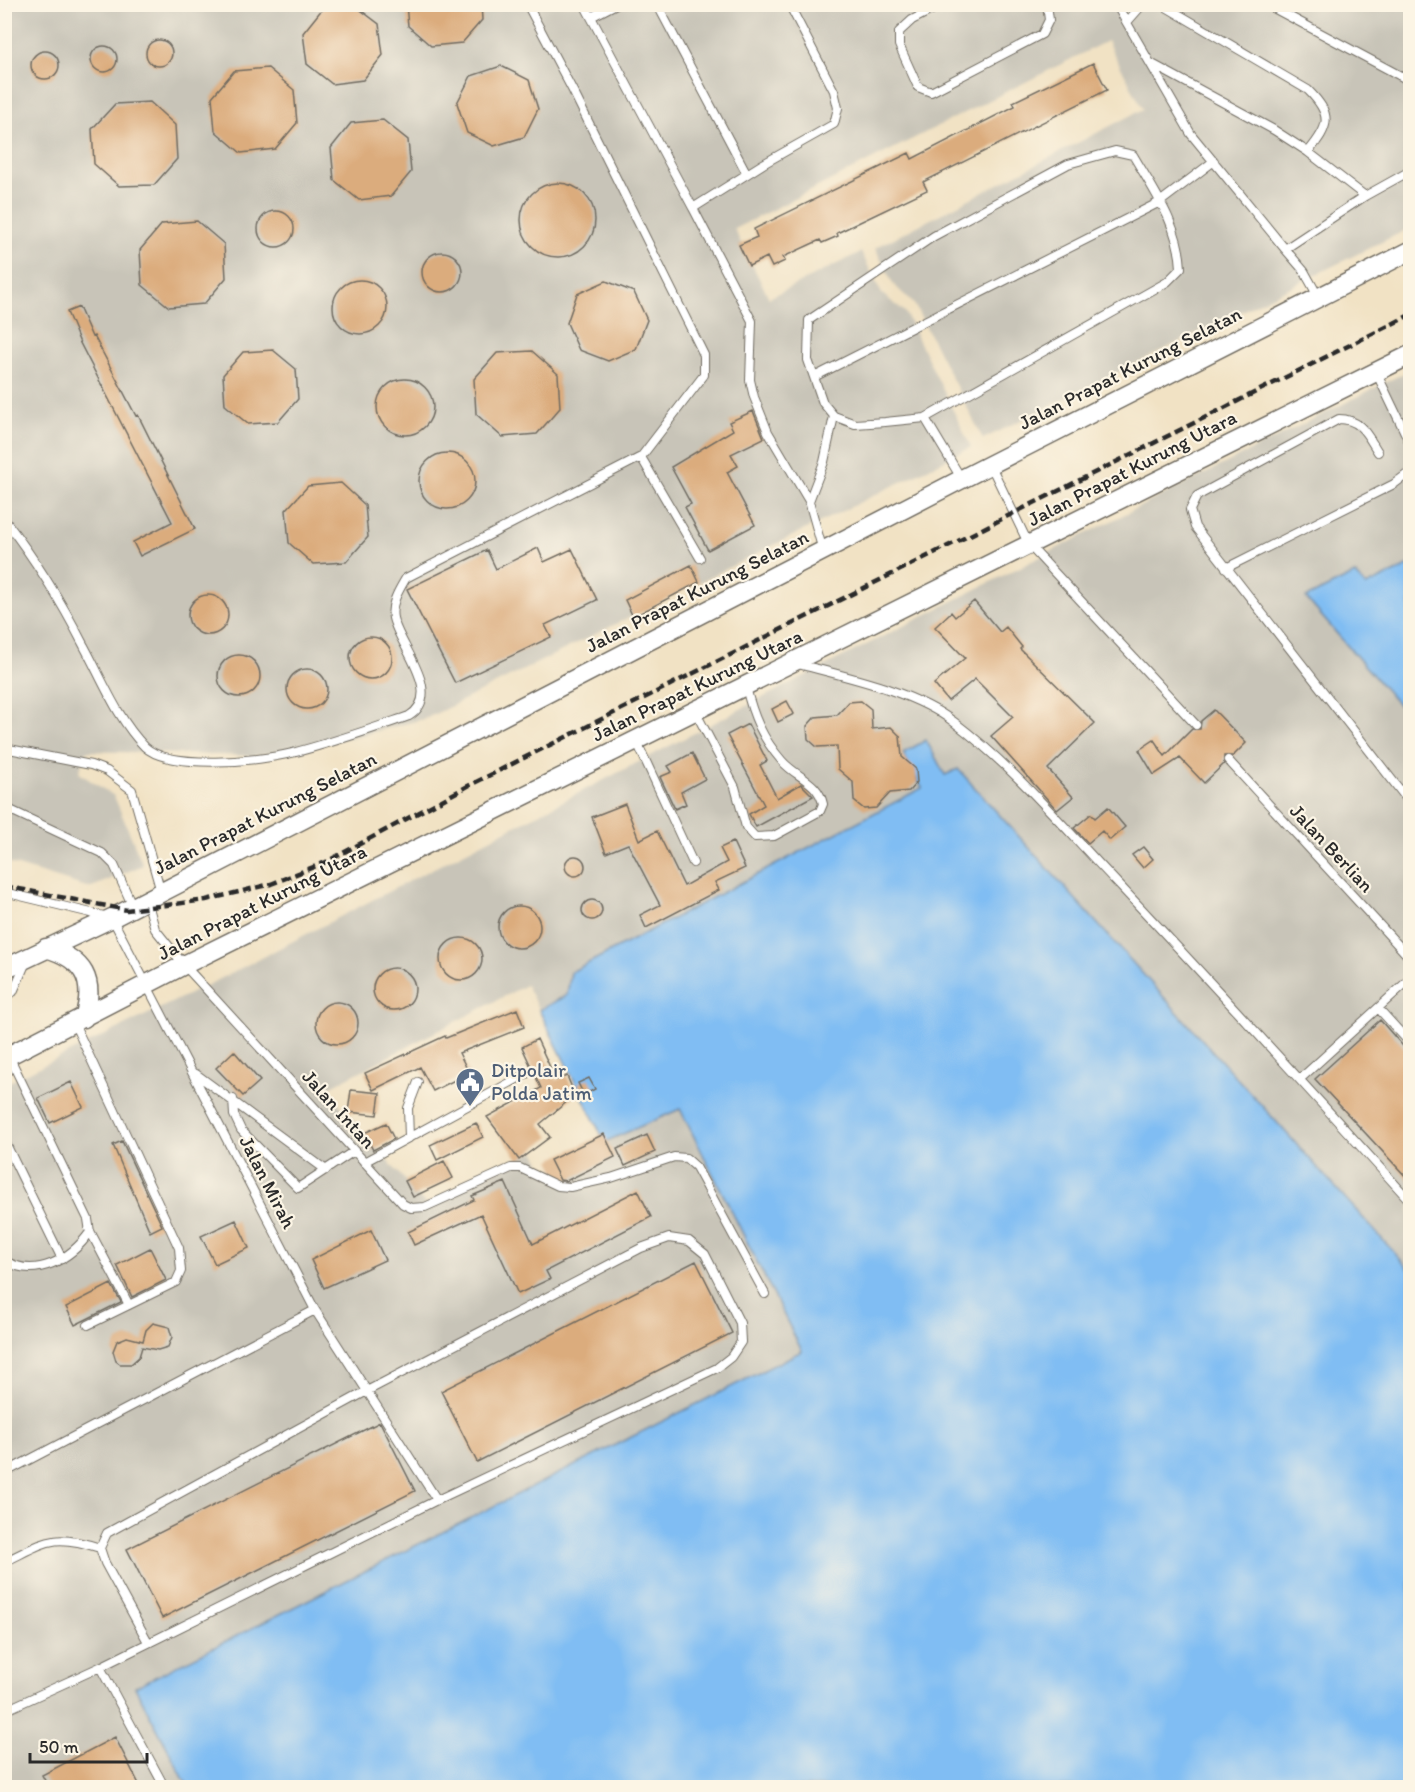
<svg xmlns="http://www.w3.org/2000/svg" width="1415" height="1792" font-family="Itim,sans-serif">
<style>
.industrial{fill:#c8c4b8}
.water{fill:#80bdf3;stroke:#56748f;stroke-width:1.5}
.building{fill:#dbac7d}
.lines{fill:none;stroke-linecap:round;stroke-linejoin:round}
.service-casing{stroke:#706b61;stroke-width:10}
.tertiary-casing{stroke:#706b61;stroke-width:21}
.service{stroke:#fff;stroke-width:8}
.tertiary{stroke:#fff;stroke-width:18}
.rail{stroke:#2b2b2b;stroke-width:4.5;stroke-dasharray:9 4.5;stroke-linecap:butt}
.labels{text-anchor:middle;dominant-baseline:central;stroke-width:4.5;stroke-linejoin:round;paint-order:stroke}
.street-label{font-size:20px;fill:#2b2b2b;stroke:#fcf5e5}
.service-label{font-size:20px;fill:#4e5e75;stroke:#fcf5e5;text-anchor:start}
</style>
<rect width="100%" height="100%" fill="#fcf5e5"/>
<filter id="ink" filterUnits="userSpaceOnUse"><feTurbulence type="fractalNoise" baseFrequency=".0167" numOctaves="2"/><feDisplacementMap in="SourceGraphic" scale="12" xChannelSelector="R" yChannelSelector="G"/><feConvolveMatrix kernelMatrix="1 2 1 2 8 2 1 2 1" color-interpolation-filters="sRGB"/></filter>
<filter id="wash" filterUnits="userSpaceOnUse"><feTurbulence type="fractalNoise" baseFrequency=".008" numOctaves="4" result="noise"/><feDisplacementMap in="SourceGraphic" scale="24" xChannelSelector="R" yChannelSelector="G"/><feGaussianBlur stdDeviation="1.35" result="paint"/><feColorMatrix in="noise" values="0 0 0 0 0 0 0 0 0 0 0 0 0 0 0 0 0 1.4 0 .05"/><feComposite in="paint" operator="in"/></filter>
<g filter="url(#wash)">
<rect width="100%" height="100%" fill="#f1e2c4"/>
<!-- industrial -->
<path class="industrial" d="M 4,5 L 1410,5 L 1410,228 L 983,439 L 914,304 L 893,284 L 875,248 L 1143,109 L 1107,41 L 734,229 L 769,298 L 861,252 L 882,294 L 905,312 L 971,447 L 427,718 L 354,737 L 253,756 L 86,751 L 79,773 L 114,796 L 143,865 L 90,888 L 5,862 Z
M 1410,370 L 1410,565 L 1366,587 L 1306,598 L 1410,718 L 1410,1270 L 959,769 L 945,775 L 926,740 L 923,788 L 571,972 L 567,995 L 539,1010 L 526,985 L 326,1089 L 426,1205 L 534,1151 L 546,1172 L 679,1108 L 802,1350 L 135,1687 L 188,1787 L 5,1788 L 5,1084 L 220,979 L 787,685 Z"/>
<!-- water -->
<path class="water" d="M 1410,565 L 1410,718 L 1306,598 L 1355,574 L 1366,586 Z
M 926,740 L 945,775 L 958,769 L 1410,1270 L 1410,1787 L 188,1787 L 135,1687 L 802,1351 L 680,1109 L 605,1142 L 539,1010 L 567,995 L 571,972 L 922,788 L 903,753 Z"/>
<g id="blocks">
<!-- building -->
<path class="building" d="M 406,4 L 481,4 L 482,20 L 462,43 L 431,46 L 408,26 Z
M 354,5 L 379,24 L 383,55 L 363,80 L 332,84 L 307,64 L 303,33 L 323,8 Z
M146 53a13 13 0 1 1 26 0a13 13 0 1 1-26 0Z
M91 59a13 13 0 1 1 26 0a13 13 0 1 1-26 0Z
M31 65a14 14 0 1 1 28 0a14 14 0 1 1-28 0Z
M 1093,63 L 1107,90 L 923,182 L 927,190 L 837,233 L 838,236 L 822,243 L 820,240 L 783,257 L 785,261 L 772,267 L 767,257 L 749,266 L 739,245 L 757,237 L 754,229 L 909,153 L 912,159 L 1015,106 L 1013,102 Z
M 501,66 L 529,80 L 538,109 L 524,137 L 494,146 L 467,133 L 457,103 L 471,76 Z
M 268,68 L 294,90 L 297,123 L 275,149 L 241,153 L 215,131 L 212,97 L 234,71 Z
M 150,102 L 175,125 L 177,159 L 154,185 L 119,186 L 94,164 L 92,129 L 115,104 Z
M 383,120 L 408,140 L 411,172 L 391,196 L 359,200 L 334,180 L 331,148 L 351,123 Z
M521 220a37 37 0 1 1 74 0a37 37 0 1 1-74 0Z
M258 229a18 18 0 1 1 36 0a18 18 0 1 1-36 0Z
M 197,221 L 224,244 L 226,278 L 204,304 L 169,307 L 142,285 L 140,250 L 162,224 Z
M422 272a20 20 0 1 1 40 0a20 20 0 1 1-40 0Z
M333 307a27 27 0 1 1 54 0a27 27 0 1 1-54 0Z
M 606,281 L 634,292 L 647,320 L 636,349 L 608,361 L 579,350 L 567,323 L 577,294 Z
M 79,307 L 92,337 L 94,336 L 136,416 L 138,415 L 195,529 L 140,556 L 133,542 L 172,522 L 80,343 L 67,312 Z
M 273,350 L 296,369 L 298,399 L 278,422 L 248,424 L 225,405 L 223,375 L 243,352 Z
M 532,351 L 558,374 L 560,408 L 537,434 L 502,437 L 476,414 L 474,379 L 497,353 Z
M377 407a28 28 0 1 1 56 0a28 28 0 1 1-56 0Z
M 753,411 L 764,438 L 731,454 L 738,466 L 727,472 L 755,525 L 708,550 L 685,507 L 691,504 L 671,467 L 733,430 L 729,422 Z
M419 481a28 28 0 1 1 56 0a28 28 0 1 1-56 0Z
M 341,483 L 365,505 L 368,537 L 346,562 L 313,564 L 289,543 L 286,510 L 308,486 Z
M 538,548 L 544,562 L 572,549 L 597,600 L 545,625 L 551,637 L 455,683 L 407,589 L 487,550 L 496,569 Z
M 691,565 L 699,582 L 633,617 L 625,600 Z
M188 615a20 20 0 1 1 40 0a20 20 0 1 1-40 0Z
M 974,601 L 1000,632 L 1006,627 L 1022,647 L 1020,649 L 1095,723 L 1048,769 L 1073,797 L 1057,810 L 991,736 L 1013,717 L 975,679 L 948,701 L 934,684 L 965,658 L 935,627 L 951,612 L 955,617 Z
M350 658a21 21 0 1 1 42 0a21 21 0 1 1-42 0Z
M218 676a21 21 0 1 1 42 0a21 21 0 1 1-42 0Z
M287 689a20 20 0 1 1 40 0a20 20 0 1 1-40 0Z
M 787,701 L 794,714 L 778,722 L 772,709 Z
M 861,701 L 871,709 L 872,729 L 891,727 L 900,736 L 902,757 L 916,769 L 917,782 L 909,791 L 890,793 L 876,808 L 864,809 L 854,801 L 853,782 L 838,769 L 837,746 L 817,747 L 808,739 L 807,726 L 815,717 L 837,715 L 849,702 Z
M 1214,710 L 1246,743 L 1233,756 L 1224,756 L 1224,764 L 1204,783 L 1180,758 L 1154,775 L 1139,750 L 1154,740 L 1165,756 L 1192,729 L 1200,729 L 1201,721 Z
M 748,724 L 767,761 L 760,765 L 777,798 L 801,784 L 813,796 L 756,827 L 749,814 L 764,805 L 727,735 Z
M 692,753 L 705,779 L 681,792 L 686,804 L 675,809 L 660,777 L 672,772 L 668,766 Z
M 625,804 L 639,840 L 657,831 L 684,886 L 727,862 L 720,848 L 733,842 L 745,868 L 715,882 L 719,890 L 646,928 L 640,915 L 660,905 L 628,844 L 606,853 L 592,817 Z
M 1108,807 L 1125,827 L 1110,840 L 1102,831 L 1088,843 L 1074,828 L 1091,814 L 1095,818 Z
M 1143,847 L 1153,859 L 1143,868 L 1132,855 Z
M565 866a10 10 0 1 1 20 0a10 10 0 1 1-20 0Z
M582 910a10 10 0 1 1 20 0a10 10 0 1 1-20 0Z
M498 927a21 21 0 1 1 42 0a21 21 0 1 1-42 0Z
M440 959a21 21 0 1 1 42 0a21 21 0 1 1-42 0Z
M373 989a21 21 0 1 1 42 0a21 21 0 1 1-42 0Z
M316 1023a21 21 0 1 1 42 0a21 21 0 1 1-42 0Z
M 517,1009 L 524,1027 L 459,1053 L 469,1073 L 433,1091 L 420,1067 L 373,1090 L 365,1073 L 445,1036 L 446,1038 Z
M 1380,1020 L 1410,1054 L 1410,1181 L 1315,1079 Z
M 537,1039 L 556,1080 L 567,1076 L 575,1095 L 540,1124 L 550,1137 L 519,1160 L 487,1117 L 541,1088 L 522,1047 Z
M 234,1051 L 260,1081 L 243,1096 L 216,1068 Z
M 589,1078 L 595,1089 L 584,1095 L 578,1083 Z
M 71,1082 L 83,1107 L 50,1123 L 38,1098 Z
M 351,1090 L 380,1093 L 377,1115 L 348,1112 Z
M 386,1123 L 394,1139 L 373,1150 L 364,1133 Z
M 476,1123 L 483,1137 L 437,1160 L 430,1145 Z
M 604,1134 L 615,1157 L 566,1181 L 560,1180 L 550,1160 Z
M 647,1135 L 655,1152 L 625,1166 L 617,1149 Z
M 122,1141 L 162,1226 L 150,1232 L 113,1145 Z
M 444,1161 L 453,1178 L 413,1197 L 405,1181 Z
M 505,1182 L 533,1244 L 638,1190 L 651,1217 L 546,1271 L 550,1279 L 518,1294 L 481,1214 L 414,1245 L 408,1232 L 474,1200 L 472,1196 Z
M 236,1220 L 249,1248 L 215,1264 L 201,1236 Z
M 371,1230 L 385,1260 L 324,1288 L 311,1260 Z
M 150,1248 L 166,1280 L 132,1297 L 117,1265 Z
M 696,1261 L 732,1333 L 477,1462 L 441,1391 Z
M 111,1284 L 121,1302 L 75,1325 L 66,1307 Z
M 153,1323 L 169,1327 L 172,1337 L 168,1347 L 158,1350 L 142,1347 L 139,1357 L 131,1364 L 120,1364 L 116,1361 L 113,1351 L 117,1341 L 127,1337 L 143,1341 L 146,1330 Z
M 380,1422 L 415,1491 L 162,1618 L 127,1549 Z
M 115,1737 L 141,1788 L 49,1788 L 42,1775 Z"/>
</g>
</g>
<g filter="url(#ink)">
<use href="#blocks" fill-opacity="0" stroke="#706b61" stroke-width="1.5"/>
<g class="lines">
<!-- service casing -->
<g class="service-casing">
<path id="service" d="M 527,4 L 573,91 L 704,355 L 704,375 L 641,457
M 584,4 L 693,208
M 657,4 L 747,174
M 789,4 L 834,91 L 838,108 L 834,124 L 763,164 L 693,208 L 752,321 L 750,380 L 754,397 L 768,432 L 809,501 L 823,551
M 943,4 L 912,20 L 899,32 L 899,45 L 918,87 L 931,92 L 1042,34 L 1049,20 L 1047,4
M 1116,4 L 1191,134 L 1285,249
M 1161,4 L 1308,90 C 1333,115 1330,126 1308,152
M 1266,4 L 1410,81
M 591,17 L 616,4
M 1128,21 L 1143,4
M 1154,65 L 1274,130 L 1308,152 L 1365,196
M 1115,151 L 1133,155 C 1154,191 1179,225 1181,268 L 1167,282 L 925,418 L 885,422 L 855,424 L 834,416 L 823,403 L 808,360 L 809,320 L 934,236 L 1068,164 Z
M 1319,298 L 1304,271 L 1285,249 L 1365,196 L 1410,171
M 1376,372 L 1410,443
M 814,377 L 1160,202 L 1214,161
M 925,418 L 961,478
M 1378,452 C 1367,435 1361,419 1339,419 L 1197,496 L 1190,510 L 1195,527 L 1410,803
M 991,466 L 1029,545 L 1196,725
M 809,501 L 824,462 L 834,416
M 4,519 C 35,559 61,601 84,646 C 102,679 118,720 145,747 C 169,770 261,761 292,753 C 332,743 371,729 409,716 C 445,694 399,646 393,618 C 390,604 399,590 406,578 L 641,457 L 700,558
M 1226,568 L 1394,484 L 1410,472
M 798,664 C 847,677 914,691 954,722 C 1016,769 1068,832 1122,888 C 1219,991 1315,1096 1410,1201
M 695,711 L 735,787 L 746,827 L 755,837 L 774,836 L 820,811 L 823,804 C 818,781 797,778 782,761 C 762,738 753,716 746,687
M 636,740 L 693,863
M 4,748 L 91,765 L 107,771 L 132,790 L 161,892
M 1228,760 L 1410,958
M 4,807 L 102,853 L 114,865 L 133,907
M 4,892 L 112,918 L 315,1310 L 437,1500
M 147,900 L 155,929 L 184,965 L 403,1204 L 411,1208 L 425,1207 L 511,1168 L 520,1168 L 558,1186 L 570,1187 L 611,1178 L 674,1157 L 686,1158 L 696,1167 L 765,1294
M 4,997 L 13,992 L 26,962
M 1378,1008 L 1410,1043
M 74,1023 L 179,1248 L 181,1271 L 176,1282 L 88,1325
M 196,1074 L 326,1170
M 1300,1079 L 1410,979
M 233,1099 L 234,1115 L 241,1130 L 298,1188 L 354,1151
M 409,1138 L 408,1108 L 418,1082
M 4,1140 L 62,1259
M 364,1162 L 526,1074
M 89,1229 L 129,1305
M 4,1260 C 35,1280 71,1259 90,1232 L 88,1219 L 9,1056
M 4,1473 L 315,1310
M 4,1562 C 48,1541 52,1533 100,1548
M 148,1642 L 105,1563 L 100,1548 L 107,1533 L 365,1392 L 641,1248 L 669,1238 L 689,1241 L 705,1254 L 740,1323 L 741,1342 L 731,1357 L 717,1368 L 437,1500 L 100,1667 L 165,1788
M 4,1711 L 100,1667"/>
</g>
<!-- tertiary casing -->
<g class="tertiary-casing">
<path id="tertiary" d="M 46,948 C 84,959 96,980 84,1018
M 4,969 L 112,918 L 962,479 L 1410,251
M 4,1058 L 184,965 L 1410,355"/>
</g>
<!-- service -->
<use href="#service" class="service"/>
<!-- tertiary -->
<use href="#tertiary" class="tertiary"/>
<!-- rail -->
<path class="rail" d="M 4,886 L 127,910 L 206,900 L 271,884 L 326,862 L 468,786 L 1410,315"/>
</g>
</g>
<!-- icons -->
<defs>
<g id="civic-pin" transform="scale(1.5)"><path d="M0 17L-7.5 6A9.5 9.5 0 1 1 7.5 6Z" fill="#5c6f8a" stroke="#fcf5e5"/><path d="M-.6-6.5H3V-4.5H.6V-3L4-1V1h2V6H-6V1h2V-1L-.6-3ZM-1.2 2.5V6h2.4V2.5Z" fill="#fff"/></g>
</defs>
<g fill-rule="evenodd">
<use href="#civic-pin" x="470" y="1082"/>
</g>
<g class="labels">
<!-- street labels -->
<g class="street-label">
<text transform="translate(1130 368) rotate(-27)">Jalan Prapat Kurung Selatan</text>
<text transform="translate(1132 468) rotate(-27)">Jalan Prapat Kurung Utara</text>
<text transform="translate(697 591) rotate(-27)">Jalan Prapat Kurung Selatan</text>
<text transform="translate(697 685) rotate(-26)">Jalan Prapat Kurung Utara</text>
<text transform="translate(265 813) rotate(-27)">Jalan Prapat Kurung Selatan</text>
<text transform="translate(1332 848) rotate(47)">Jalan Berlian</text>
<text transform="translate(262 902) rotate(-27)">Jalan Prapat Kurung Utara</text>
<text transform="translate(339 1109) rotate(48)">Jalan Intan</text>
<text transform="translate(268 1182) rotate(63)">Jalan Mirah</text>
</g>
<!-- service labels -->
<g class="service-label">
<text x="491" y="1070">Ditpolair<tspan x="491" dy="23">Polda Jatim</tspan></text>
</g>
</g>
<!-- margin -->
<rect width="1415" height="1792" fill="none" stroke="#fcf5e5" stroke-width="24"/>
<!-- scale -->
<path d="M30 1753v9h117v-9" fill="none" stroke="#2b2b2b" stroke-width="3"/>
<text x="39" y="1753" font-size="18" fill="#2b2b2b" stroke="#fcf5e5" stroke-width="4.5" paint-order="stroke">50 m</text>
</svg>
